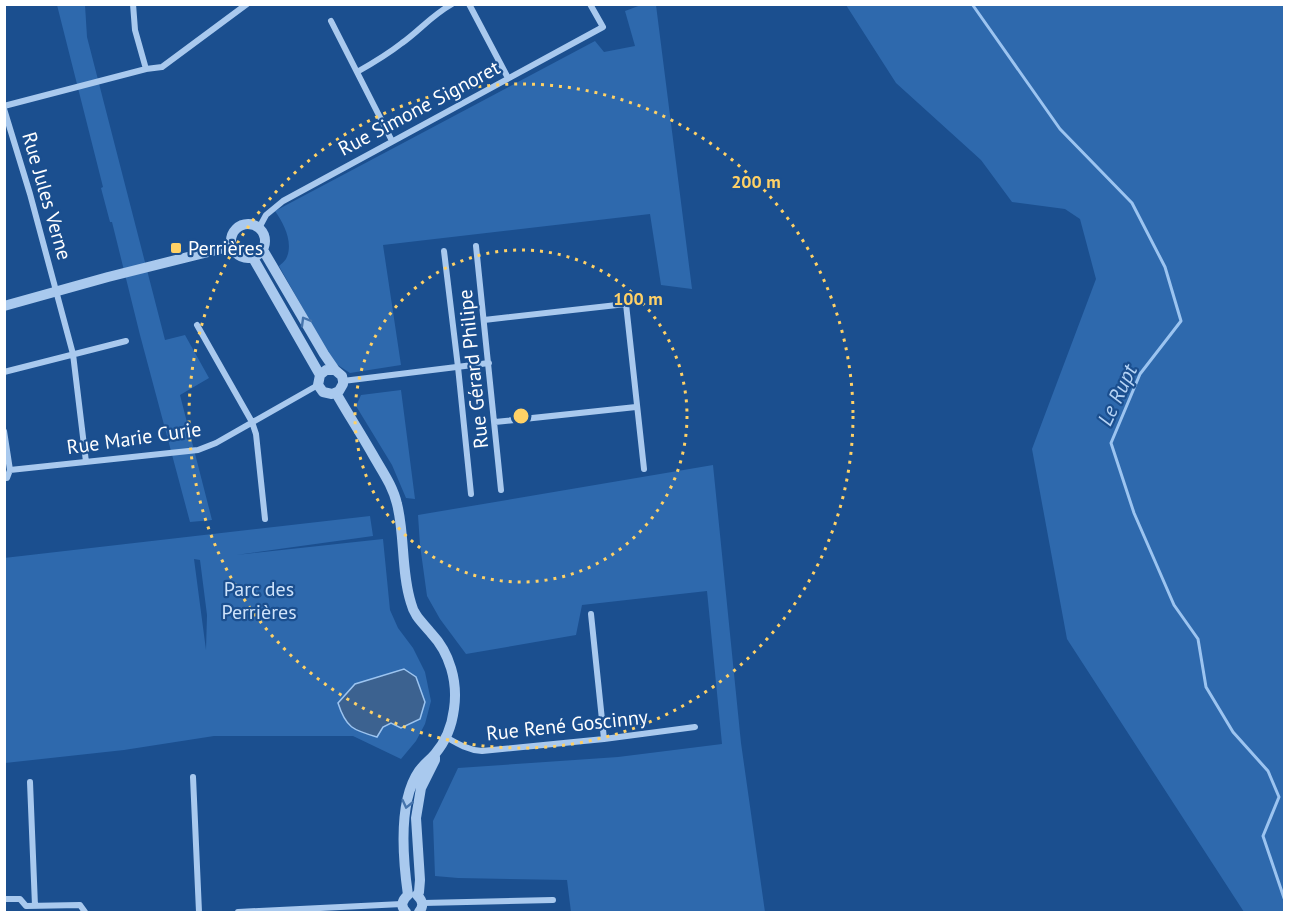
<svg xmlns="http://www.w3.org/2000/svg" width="1289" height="917" font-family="'PT Sans',sans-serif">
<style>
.green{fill:#2e69ad;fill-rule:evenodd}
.water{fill:#3c6290;stroke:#9cc4f0;stroke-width:1.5}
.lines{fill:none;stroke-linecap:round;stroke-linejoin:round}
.stream{stroke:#9cc4f0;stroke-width:3}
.minor{stroke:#a9c9ee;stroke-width:6}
.tertiary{stroke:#a9c9ee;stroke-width:10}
.oneway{stroke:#4674ac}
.ring{fill:none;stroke:#ffd166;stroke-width:3;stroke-dasharray:3 6}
.poi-dot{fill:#ffd166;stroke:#1b4f8f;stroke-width:2}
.labels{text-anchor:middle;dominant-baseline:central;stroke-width:4.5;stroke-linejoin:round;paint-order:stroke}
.street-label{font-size:20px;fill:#fff;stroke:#1b4f8f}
.poi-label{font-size:20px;fill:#fff;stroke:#1b4f8f;text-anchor:start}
.park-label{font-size:20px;fill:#cfe3fa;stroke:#1b4f8f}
.water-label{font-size:21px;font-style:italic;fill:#b5d3f5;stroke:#1b4f8f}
.centre{fill:#ffd166;stroke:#1b4f8f;stroke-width:3}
.ring-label{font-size:18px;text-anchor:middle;font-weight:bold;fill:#ffd166;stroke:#1b4f8f;stroke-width:4.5;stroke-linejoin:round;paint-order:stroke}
</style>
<rect width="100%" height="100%" fill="#1b4f8f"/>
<!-- green -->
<path class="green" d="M 57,5 L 85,5 L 87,37 L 165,340 L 185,335 L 209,378 L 180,395 L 212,520 L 190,522 L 140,335 L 112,222 L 110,222 L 101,188 L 103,187 Z
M 641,5 L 656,5 L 692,289 L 661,285 L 650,214 L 383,245 L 401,365 L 350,373 L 333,362 L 279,266 C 281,264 284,262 286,259 C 294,243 284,224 275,211 L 595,41 L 604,52 L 635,46 L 625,11 Z
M 846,5 L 1284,5 L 1284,912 L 1244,912 L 1067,639 L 1032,449 L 1096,279 L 1080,219 L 1065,209 L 1012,202 L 981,160 L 896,83 Z
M 401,390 L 415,499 L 406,498 L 392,465 L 356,406 L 361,395 Z
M 713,465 L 741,743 L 765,912 L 571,912 L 567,880 L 458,878 L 435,876 L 433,821 L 458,768 L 618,757 L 722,744 L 707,591 L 582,605 L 576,635 L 466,654 L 440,619 L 427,596 L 420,545 L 418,515 Z
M 370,516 L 373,536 L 236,555 L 383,539 L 390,610 L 398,628 L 413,648 L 425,672 L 431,701 L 425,724 L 416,741 L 401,759 L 353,736 L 214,736 L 124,750 L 5,763 L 4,558 ZM 194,559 L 200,560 L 207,615 L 206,650 Z"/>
<!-- water -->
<path class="water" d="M 404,669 L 416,677 L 425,702 L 420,719 L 401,728 L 391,723 L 383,727 L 377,737 C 353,730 346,728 338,703 L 355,684 Z"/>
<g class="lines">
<!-- stream -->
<path class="stream" d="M 972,4 L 1060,129 L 1132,203 L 1165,267 L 1181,321 L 1140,374 L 1111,443 L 1134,513 L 1174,605 L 1198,639 L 1206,687 L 1233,732 L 1268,771 L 1279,797 L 1263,836 L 1284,898"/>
<!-- minor -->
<path class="minor" d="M 133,4 L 135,30 L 146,69
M 469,4 L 508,78
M 331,21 L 392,141
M 357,72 C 373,63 388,54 402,43 C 420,30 431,16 452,4
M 4,106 L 146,69 L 162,67 L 247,4
M 4,109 L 30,194 L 73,354 L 86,462
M 259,228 L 266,215 L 283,201 L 603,27 L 590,4
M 476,246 L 501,490
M 444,251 L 458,367 L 471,494
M 484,320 L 626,304 L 644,469
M 197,325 L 252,422 L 256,434 L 265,519
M 4,372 L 126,341
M 343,381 L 489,363
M 495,422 L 636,407
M 4,431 L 10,470 L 7,478 L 4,478
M 10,470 L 198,450 L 216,443 L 318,385
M 591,614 L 604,739
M 446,737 C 458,744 468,750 482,751 L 604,739 L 695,727
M 193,777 L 199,912
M 30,782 L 35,906
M 4,899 L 20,899 L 26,906 L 80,905 L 85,912
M 423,903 L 553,900
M 238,912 L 402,904"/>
<!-- tertiary -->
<path class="tertiary" d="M231 241a17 17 0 1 1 34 0a17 17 0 1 1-34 0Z
M 263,250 L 324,354 L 335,370 L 342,376 L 343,381 L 343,384 L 339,391 L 332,394 L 323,392 L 318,385 L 320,375 L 326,370 L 335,370
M 253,258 L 320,375
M 4,306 L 108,277 L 232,246
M 336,393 C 348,414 361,434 373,455 C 382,471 393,486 397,504 C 405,535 401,572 411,603 C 414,616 423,623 431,633 C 450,653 458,682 454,709 C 452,725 446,741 435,754 C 430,760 424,764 419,771 C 398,801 403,860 408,895 C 402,900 400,906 406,912
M 419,912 C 424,906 423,901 417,895 L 419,892 L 420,880 L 416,818 L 421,788 L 435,760 L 435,757"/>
</g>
<!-- one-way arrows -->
<defs><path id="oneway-chevron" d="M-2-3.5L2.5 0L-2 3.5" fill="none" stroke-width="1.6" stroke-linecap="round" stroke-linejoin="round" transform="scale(1.5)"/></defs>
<g class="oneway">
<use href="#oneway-chevron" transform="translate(305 321) rotate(-120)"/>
<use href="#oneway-chevron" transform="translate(407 804) rotate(103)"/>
</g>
<!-- distance rings -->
<g class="ring">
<circle cx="521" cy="416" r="166"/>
<circle cx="521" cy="416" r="332"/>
</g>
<!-- markers -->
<rect class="poi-dot" x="170" y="242" width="12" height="12" rx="3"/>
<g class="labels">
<!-- street labels -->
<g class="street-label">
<text transform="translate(419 108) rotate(-28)">Rue Simone Signoret</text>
<text transform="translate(47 196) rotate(74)">Rue Jules Verne</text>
<text transform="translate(473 369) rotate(-96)">Rue Gérard Philipe</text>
<text transform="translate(134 438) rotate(-8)">Rue Marie Curie</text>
<text transform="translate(567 725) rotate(-6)">Rue René Goscinny</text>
</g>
<!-- poi labels -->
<g class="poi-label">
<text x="188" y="248">Perrières</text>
</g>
<!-- park labels -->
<g class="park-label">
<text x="259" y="589">Parc des<tspan x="259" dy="23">Perrières</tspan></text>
</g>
<!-- water labels -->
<g class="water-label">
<text transform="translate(1117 395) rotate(-65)">Le Rupt</text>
</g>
</g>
<circle cx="521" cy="416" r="9" class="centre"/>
<g class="ring-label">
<text x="756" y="188">200 m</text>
<text x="638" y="305">100 m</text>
</g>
<!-- border -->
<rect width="1289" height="917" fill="none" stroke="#ffffff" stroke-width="12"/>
</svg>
